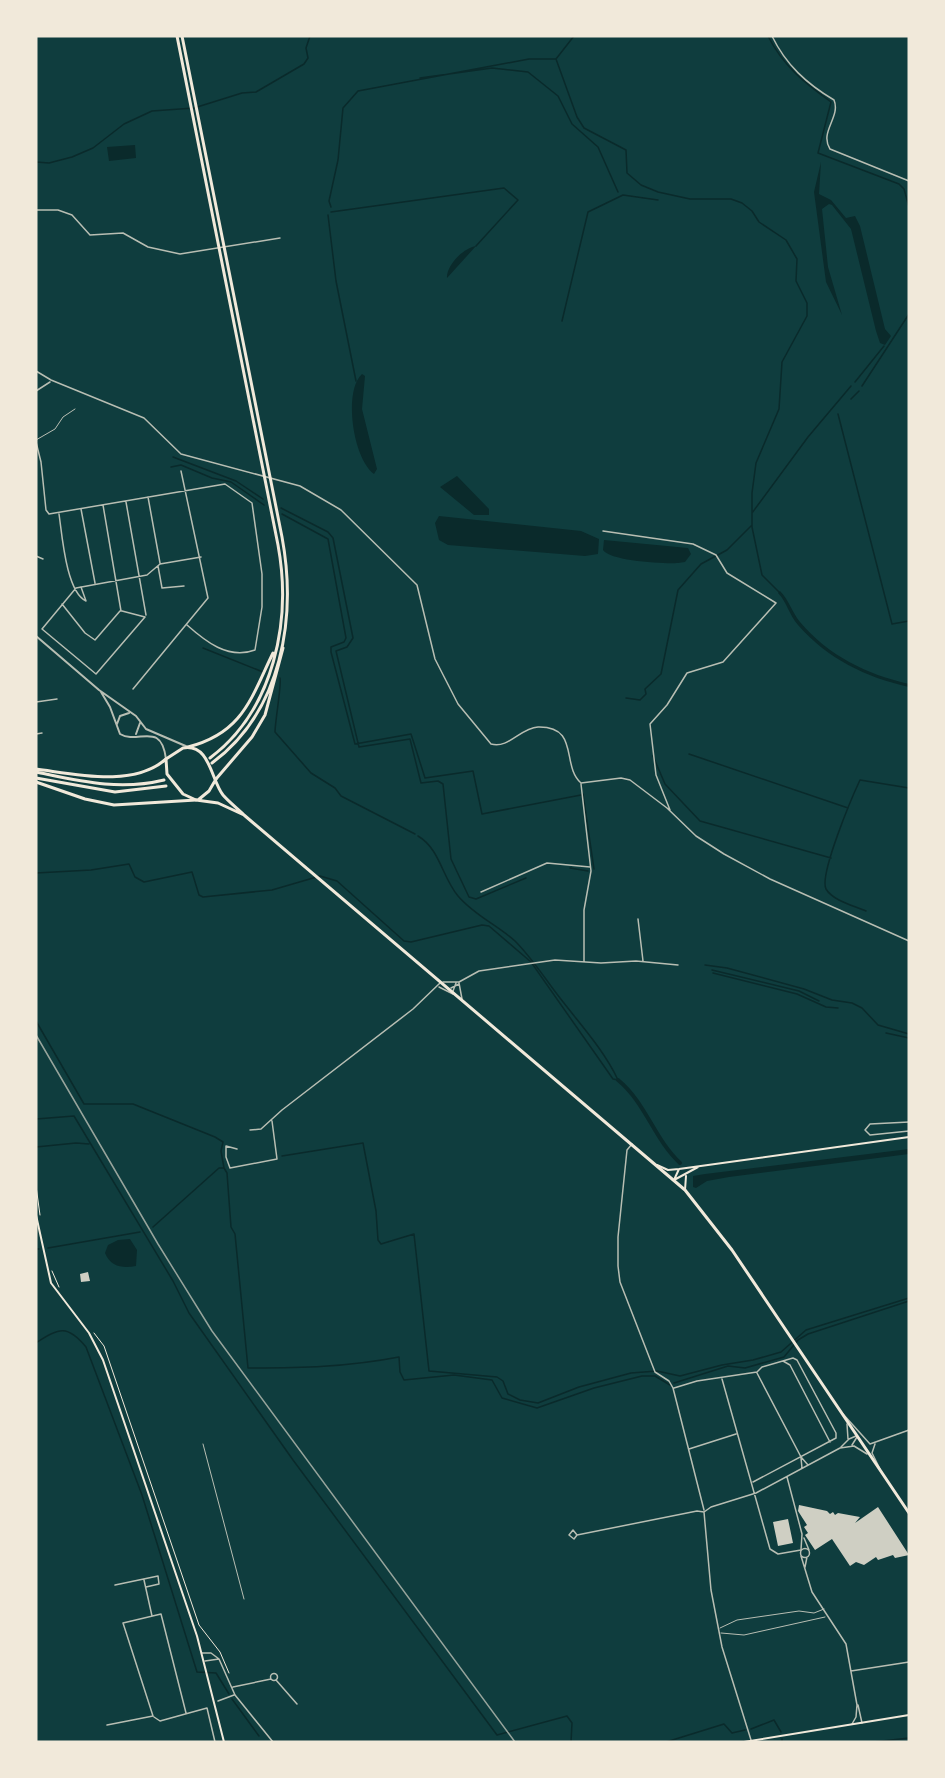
<svg xmlns="http://www.w3.org/2000/svg" width="945" height="1778" font-family="Commissioner,sans-serif">
<style>
.water{fill:#0a2a2b}
.lines{fill:none;stroke-linecap:round;stroke-linejoin:round}
.stream{stroke:#0a2a2b;stroke-width:1.5}
.canal{stroke:#0a2a2b;stroke-width:4}
.building{fill:#cfcfc3}
.path{stroke:#f1e9da;stroke-width:1}
.service{stroke:#b8beb3;stroke-width:1}
.minor{stroke:#b8beb3;stroke-width:1.5}
.tertiary{stroke:#b8beb3;stroke-width:2}
.secondary{stroke:#f1e9da;stroke-width:2}
.primary{stroke:#f1e9da;stroke-width:3}
.trunk{stroke:#f1e9da;stroke-width:3}
.rail{stroke:#97a49c;stroke-width:1.5}
</style>
<rect width="100%" height="100%" fill="#0f3d3e"/>
<!-- water -->
<path class="water" d="M 135,145 L 136,158 L 109,161 L 107,147 Z
M 821,162 L 819,194 L 831,200 L 846,218 L 855,216 L 860,226 L 885,329 L 891,336 L 885,345 L 880,343 L 876,331 L 851,229 L 832,205 L 829,204 L 822,209 L 828,267 L 842,315 L 826,282 L 814,192 Z
M 476,246 L 447,278 C 446,266 463,248 476,246 Z
M 362,374 L 365,376 L 362,409 L 377,469 L 374,474 C 353,459 343,391 362,374 Z
M 457,476 L 489,509 L 489,515 L 474,515 L 440,487 Z
M 439,516 L 581,531 L 599,539 L 598,554 L 585,556 L 448,545 L 439,540 L 435,523 Z
M 604,540 L 688,548 L 691,554 L 685,562 L 678,563 C 664,564 610,561 603,550 Z
M 780,591 C 789,600 792,612 800,622 C 829,656 866,674 909,684 L 909,687 C 865,677 828,659 798,625 C 789,615 787,602 778,593 Z
M 909,1149 L 909,1154 L 729,1177 L 707,1181 L 696,1188 L 693,1187 L 693,1176 L 705,1174 Z
M 130,1239 L 137,1250 L 136,1266 C 124,1268 111,1268 105,1253 L 108,1245 L 118,1240 Z"/>
<g class="lines">
<!-- stream -->
<path class="stream" d="M 574,36 L 556,59 L 577,117 L 584,128 L 626,150 L 627,173 L 641,185 L 658,192 L 690,199 L 731,199 L 742,203 L 752,211 L 759,222 L 786,240 L 797,259 L 796,281 L 807,303 L 807,316 L 782,362 L 779,409 L 756,463 L 752,493 L 752,527 L 762,575 L 779,592
M 768,36 C 783,66 805,83 831,102 L 818,153 L 899,184 L 904,189 L 909,207
M 420,78 L 492,68 L 528,72 L 558,96 L 572,124 L 598,147 L 618,192
M 36,162 L 49,163 L 72,157 L 93,148 L 124,124 L 152,111 L 194,108 L 242,93 L 256,92 L 304,64 L 308,58 L 306,48 L 310,36
M 331,207 L 329,201 L 338,160 L 343,108 L 358,91 L 529,59 L 556,59
M 331,212 L 504,188 L 518,200 L 476,246
M 328,215 L 336,281 L 356,381
M 562,321 L 588,212 L 623,195 L 658,200
M 855,382 L 884,346
M 862,386 L 909,314
M 851,399 L 859,391
M 838,414 L 892,624 L 909,621
M 173,457 L 236,481 L 263,499
M 171,467 L 181,465 L 212,478 L 231,482 L 264,505
M 281,508 L 328,532 L 333,538 L 353,638 L 347,647 L 336,651 L 359,747 L 410,739 L 421,783 L 438,781 L 443,784 L 451,859 L 469,897 L 476,899 L 526,878
M 752,513 L 808,437 L 851,386
M 282,514 L 328,539 L 346,638 L 344,642 L 331,647 L 331,652 L 355,744 L 411,734 L 425,778 L 473,771 L 482,814 L 581,795
M 203,648 L 263,672
M 280,678 C 282,682 275,722 275,732 L 311,773 L 335,788 L 341,796 L 415,834
M 626,698 L 640,700 L 646,694 L 645,689 L 661,674 L 678,590 L 701,564 L 727,550 L 751,526
M 689,754 L 848,808
M 653,756 L 665,784 L 700,821 L 831,858
M 583,794 L 594,869
M 418,836 C 440,849 442,877 458,896 C 474,915 497,925 515,941 C 533,959 545,979 560,998 C 580,1024 604,1050 618,1080
M 570,868 L 588,871
M 36,873 L 91,870 L 129,864 L 135,877 L 144,882 L 192,872 L 199,895 L 203,897 L 272,890 L 320,876 L 337,881 L 404,941 L 411,942 L 482,925 L 489,926 L 531,962 L 613,1079 L 618,1080
M 866,911 C 855,906 833,901 826,889 C 819,875 852,797 860,780 L 909,788
M 705,965 L 727,968 L 804,989 L 832,1000 L 852,1003 L 862,1008 L 878,1025 L 909,1034
M 712,970 L 799,991 L 819,1001
M 713,973 L 797,994 L 826,1007 L 838,1008
M 36,1021 L 84,1104 L 133,1104 L 215,1137 L 223,1142 L 221,1151 L 224,1168
M 886,1033 L 909,1038
M 36,1119 L 74,1116 L 173,1281 L 189,1313 L 293,1460 L 497,1735 L 567,1716 L 572,1723 L 571,1742
M 36,1147 L 76,1143 L 89,1144
M 282,1156 L 363,1143 L 376,1211 L 378,1240 L 381,1244 L 414,1234 L 429,1371 L 497,1377 L 503,1381 L 508,1394 L 520,1400 L 538,1403 L 579,1387 L 631,1373 L 657,1371 L 680,1376 L 722,1365 L 753,1360 L 781,1352 L 806,1330 L 909,1298
M 153,1227 L 219,1168 L 224,1168 L 227,1173 L 231,1227 L 235,1234 L 248,1368 C 301,1368 347,1367 399,1357 L 400,1372 L 404,1380 L 454,1375 L 492,1380 L 502,1398 L 537,1408 L 594,1388 L 642,1376 L 655,1376 L 670,1385
M 48,1248 L 140,1232
M 36,1249 L 39,1249
M 36,1343 C 59,1327 68,1325 86,1347 L 142,1495 L 197,1672 L 216,1673 L 229,1694
M 674,1383 L 728,1366 L 745,1368 L 784,1357 L 798,1340 L 808,1334 L 909,1301
M 232,1699 L 259,1736
M 751,1729 L 774,1720 L 781,1732
M 782,1739 L 782,1742
M 666,1742 L 724,1724 L 732,1733 L 745,1730
M 873,1742 L 909,1738"/>
<!-- canal -->
<path class="canal" d="M 618,1080 C 646,1103 654,1139 680,1163"/>
</g>
<!-- building -->
<path class="building" d="M 88,1272 L 90,1281 L 81,1282 L 80,1274 Z
M 799,1505 L 827,1511 L 830,1514 L 833,1512 L 835,1515 L 838,1513 L 860,1517 L 855,1523 L 878,1507 L 909,1555 L 895,1558 L 893,1555 L 878,1560 L 876,1557 L 864,1565 L 856,1562 L 850,1566 L 832,1539 L 815,1550 L 805,1535 L 808,1533 L 804,1527 L 807,1525 L 798,1511 Z
M 788,1519 L 793,1543 L 778,1546 L 773,1522 Z"/>
<g class="lines">
<!-- path -->
<path class="path" d="M 36,1186 L 40,1215
M 52,1271 L 59,1287
M 94,1333 L 104,1346 L 199,1625 L 220,1652 L 229,1673"/>
<!-- service -->
<path class="service" d="M 36,440 L 55,429 L 63,417 L 75,409
M 203,1444 L 244,1599
M 720,1628 L 737,1620 L 799,1611 L 814,1613 L 824,1609
M 721,1633 L 744,1635 L 825,1617"/>
<!-- minor -->
<path class="minor" d="M 772,36 C 786,65 807,84 834,100 C 841,117 819,132 830,149 L 909,181
M 36,210 L 58,210 L 72,215 L 90,235 L 123,233 L 148,247 L 180,254 L 280,238
M 36,371 L 51,380 L 144,418 L 181,454 L 300,486 L 341,510 L 417,585 L 435,659 L 458,704 L 491,744 C 509,749 520,728 538,727 C 580,726 561,766 581,783 L 621,778 L 630,780 L 667,808 L 696,836 L 724,854 L 770,879 L 909,941
M 36,391 L 50,382
M 36,442 L 41,462 L 46,510 L 49,514 L 225,484 L 252,503 L 262,574 L 262,607 L 255,650 C 228,660 205,641 187,625
M 148,497 L 160,563
M 126,502 L 146,615
M 103,505 L 121,611
M 81,509 L 95,583
M 59,514 C 62,534 66,592 86,601 L 81,587
M 603,531 L 693,544 L 716,555 L 727,573 L 776,603 L 723,662 L 687,673 L 667,705 L 650,724 L 656,775 L 670,810
M 36,556 L 43,559
M 158,566 L 162,588 L 184,586
M 62,604 L 85,633 L 95,640 L 120,611
M 122,611 L 145,617
M 145,617 L 96,674 L 42,629 L 76,588 L 147,575 L 160,564 L 201,557
M 133,689 L 208,598 L 181,471
M 36,702 L 57,699
M 36,734 L 42,733
M 581,784 L 591,871 L 584,910 L 584,961
M 481,892 L 547,863 L 590,867
M 638,919 L 643,961
M 443,982 L 459,982 L 479,971 L 555,960 L 601,963 L 636,961 L 678,965
M 459,983 L 462,999
M 439,987 L 453,994
M 451,988 L 459,984
M 453,991 L 456,983
M 909,1122 L 870,1124 L 865,1130 L 870,1135 L 909,1131
M 250,1130 L 261,1129 L 282,1110 L 413,1009 L 440,983
M 632,1144 L 627,1150 L 618,1237 L 618,1266 L 620,1282 L 655,1372 L 669,1381 L 673,1388 L 704,1510
M 237,1149 L 226,1146 L 226,1157 L 230,1168 L 277,1159 L 272,1121
M 783,1361 L 790,1365 L 830,1442
M 757,1373 L 801,1457 L 808,1465
M 722,1379 L 770,1549 L 778,1554 L 801,1550
M 674,1388 L 697,1381 L 757,1372 L 762,1367 L 793,1358 L 797,1360 L 836,1433 L 836,1438 L 753,1482
M 843,1414 L 870,1444 L 909,1430
M 847,1424 L 848,1439
M 875,1444 L 872,1453 L 880,1469
M 852,1445 L 857,1437
M 841,1447 L 849,1439 L 856,1436
M 689,1449 L 736,1434
M 801,1458 L 802,1468
M 787,1477 L 802,1534 L 801,1550
M 577,1535 L 573,1530 L 569,1535 L 574,1539 L 577,1535 L 697,1511 L 704,1512
M 804,1538 L 809,1550
M800.5 1553a4.5 4.5 0 1 1 9 0a4.5 4.5 0 1 1-9 0Z
M 801,1556 L 812,1592 L 846,1644 L 857,1705 L 856,1717 L 852,1724
M 805,1567 L 807,1557
M 144,1580 L 152,1616
M 115,1585 L 158,1576 L 159,1584 L 146,1587
M 202,1653 L 211,1653 L 219,1659 L 205,1661
M 219,1659 L 235,1695 L 273,1742
M 851,1671 L 909,1662
M270.5 1677a3.5 3.5 0 1 1 7 0a3.5 3.5 0 1 1-7 0Z
M 276,1680 L 297,1704
M 233,1687 L 271,1679
M 218,1701 L 234,1695
M 858,1705 L 862,1723
M 153,1716 L 123,1623 L 161,1614 L 186,1713
M 154,1717 L 160,1721 L 207,1708 L 215,1742
M 107,1725 L 153,1716
M 751,1740 L 722,1647 L 711,1590 L 704,1512 L 711,1507 L 756,1493 L 840,1448 L 854,1446 L 867,1454"/>
<!-- tertiary -->
<path class="tertiary" d="M 36,636 L 99,690 L 136,716 L 146,729 L 188,747
M 101,692 L 110,707 L 120,734 C 138,745 161,720 166,759
M 117,724 L 120,716 L 129,713
M 136,734 L 140,723"/>
<!-- secondary -->
<path class="secondary" d="M 657,1165 L 668,1170 L 679,1169 L 909,1137
M 674,1180 L 698,1167
M 674,1180 L 679,1169
M 685,1190 L 686,1176
M 36,1215 L 51,1283 L 89,1333 L 103,1360 L 197,1636 L 224,1742
M 744,1742 L 909,1715"/>
<!-- primary -->
<path class="primary" d="M 198,800 L 209,791 L 216,779
M 244,815 L 218,803 L 196,800 L 183,794 L 167,774 L 166,759 L 183,748 C 210,743 211,780 223,795 C 229,802 237,808 244,815 L 685,1190 L 732,1250 L 909,1513"/>
<!-- trunk -->
<path class="trunk" d="M 177,36 L 278,545 C 292,621 274,710 210,758
M 182,36 L 282,537 C 297,618 282,711 212,763
M 188,747 C 243,733 251,698 273,653
M 36,769 C 75,774 133,788 166,759
M 36,772 C 80,781 119,791 164,780
M 36,778 L 115,792 L 166,786
M 216,779 L 252,737 L 265,715 L 283,648
M 36,782 L 85,799 L 114,805 L 196,800"/>
<!-- rail -->
<path class="rail" d="M 36,1035 L 158,1244 L 212,1331 L 515,1742"/>
</g>
<!-- border -->
<rect width="945" height="1778" fill="none" stroke="#f1e9da" stroke-width="75"/>
</svg>
